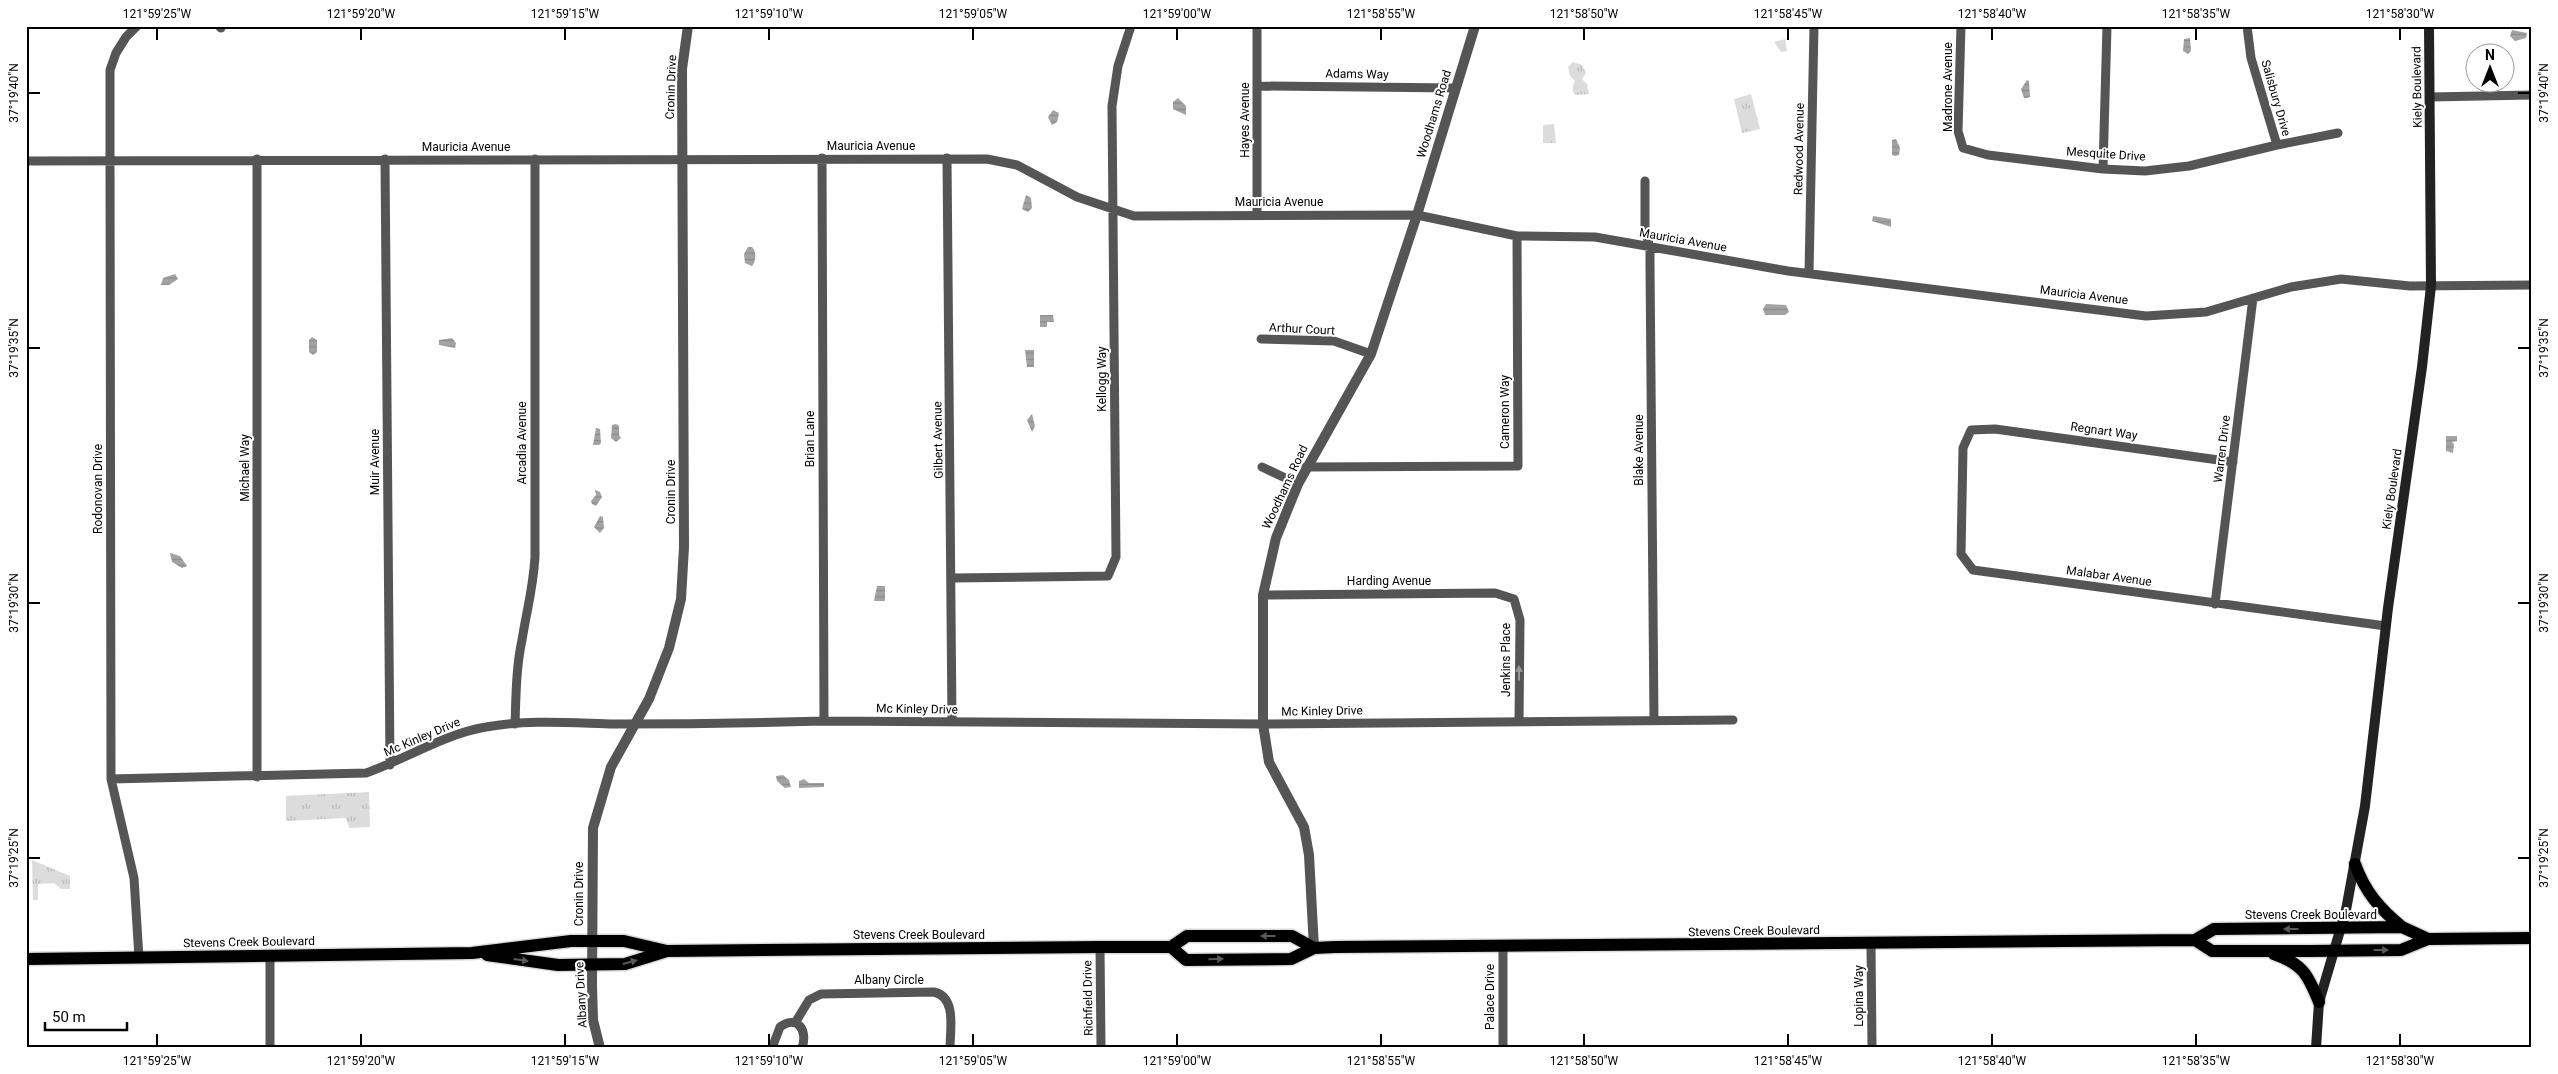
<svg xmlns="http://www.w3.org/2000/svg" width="2558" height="1074" font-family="Roboto,sans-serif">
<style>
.park{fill:url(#park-tufts)}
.water{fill:url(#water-rules)}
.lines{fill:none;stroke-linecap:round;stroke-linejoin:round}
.primary-casing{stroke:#dbdbdb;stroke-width:15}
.minor{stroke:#555;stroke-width:9}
.tertiary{stroke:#555;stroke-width:10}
.secondary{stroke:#222;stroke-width:10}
.primary{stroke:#000;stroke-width:12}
.oneway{fill:#999}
.oneway2{fill:#595959}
.ticks{fill:none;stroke:#000;stroke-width:2}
.labels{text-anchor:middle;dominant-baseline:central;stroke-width:4;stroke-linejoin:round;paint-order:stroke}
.street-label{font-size:12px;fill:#000;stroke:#fff}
.neatline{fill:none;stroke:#000;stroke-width:2}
.ticks-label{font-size:12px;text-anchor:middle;fill:#000}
</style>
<defs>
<pattern id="park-tufts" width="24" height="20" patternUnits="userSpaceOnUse" patternTransform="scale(1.25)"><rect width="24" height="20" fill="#dcdcdc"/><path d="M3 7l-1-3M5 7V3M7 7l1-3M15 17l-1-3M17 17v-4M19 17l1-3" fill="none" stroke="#bbb"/></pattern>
<pattern id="water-rules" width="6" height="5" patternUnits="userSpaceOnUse" patternTransform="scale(1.25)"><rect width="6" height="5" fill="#a3a3a3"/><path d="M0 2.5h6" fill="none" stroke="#8b8b8b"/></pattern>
</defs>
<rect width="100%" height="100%" fill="#fff"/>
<!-- park -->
<path class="park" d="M 1785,39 L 1787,51 L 1781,52 L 1774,42 Z
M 1573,62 L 1582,65 L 1586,73 L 1582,79 L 1587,84 L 1589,94 L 1575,95 C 1571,89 1573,86 1575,81 L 1570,76 L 1568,67 Z
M 1751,94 L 1760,129 L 1742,133 L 1734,99 Z
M 1554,124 L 1556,143 L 1543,143 L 1543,125 Z
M 369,792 L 370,827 L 349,828 L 346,818 L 286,821 L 286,796 Z
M 32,860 L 70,876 L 70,889 L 61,889 L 54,883 L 38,884 L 38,900 L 33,900 Z"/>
<!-- water -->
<path class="water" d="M 2512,30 L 2527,33 L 2526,38 L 2515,41 L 2510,36 Z
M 2190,38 L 2191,51 L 2188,54 L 2183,51 L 2184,39 Z
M 2027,80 L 2029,81 L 2030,97 L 2027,98 L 2024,98 L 2021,89 Z
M 1178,98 L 1186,106 L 1186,115 L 1173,109 L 1173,102 Z
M 1053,110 L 1059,113 L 1057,122 L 1052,125 L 1048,117 Z
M 1896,139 L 1900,148 L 1899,155 L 1895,156 L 1892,155 L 1892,140 Z
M 1026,195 L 1031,198 L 1032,208 L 1028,212 L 1022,209 Z
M 1873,216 L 1891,219 L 1891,227 L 1872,221 Z
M 748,247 L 752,247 C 757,252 756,261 752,266 L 745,263 L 744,254 Z
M 175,274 L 178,279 L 169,285 L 161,285 L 163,278 Z
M 1766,304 L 1786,305 L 1789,312 L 1785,315 L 1765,315 L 1763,309 Z
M 1040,315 L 1053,315 L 1054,322 L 1047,322 L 1047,327 L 1040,327 Z
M 312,337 L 317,340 L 317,352 L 313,355 L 309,352 L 309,340 Z
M 452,338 L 456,343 L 455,348 L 439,345 L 439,340 Z
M 1025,350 L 1034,350 L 1034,367 L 1027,367 Z
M 1032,414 L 1035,426 L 1032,432 L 1027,420 Z
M 616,424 L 619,426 L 619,435 L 621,438 L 616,442 L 611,438 L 612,425 Z
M 596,428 L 600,429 L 601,443 L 599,445 L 593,445 Z
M 2446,436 L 2457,436 L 2457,441 L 2452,442 L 2454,444 L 2453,453 L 2446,451 Z
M 595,490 L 600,492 L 602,497 L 596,506 L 592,504 L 591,501 L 596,495 Z
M 600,516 L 603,517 L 604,528 L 600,533 L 594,527 Z
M 170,553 L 180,556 L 187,566 L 182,568 L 172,562 Z
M 877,586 L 885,586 L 885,601 L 874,601 Z
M 783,775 L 789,780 L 791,787 L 785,788 L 777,781 L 776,776 Z
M 804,779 L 809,783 L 824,783 L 824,787 L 799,788 L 799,781 Z"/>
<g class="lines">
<!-- primary casing -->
<g class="primary-casing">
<path id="primary" d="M 2355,864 C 2365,892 2380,909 2402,927
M 2195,940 L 2212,951 L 2309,951 L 2401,950 L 2428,939 L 2532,938
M 1171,947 L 1186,960 L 1291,959 L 1314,948 L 1335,947 L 2195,940 L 2214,929 L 2402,927 L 2428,939
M 2274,954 C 2303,964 2308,975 2319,1002
M 487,955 L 558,965 L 625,964 L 667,951
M 26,959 L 472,953 L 571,941 L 624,941 L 667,951 L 1100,947 L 1171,947 L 1187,936 L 1292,936 L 1314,948"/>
</g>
<!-- minor -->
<path class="minor" d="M 137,26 L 126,37 L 116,53 L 110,70 L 110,159 L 111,779 L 134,878 L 139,958
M 219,26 L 221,28
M 1257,26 L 1257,214
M 1961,26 L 1958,131 L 1963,148 L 1988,155 L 2103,169 L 2145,171 L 2189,166 L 2277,145
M 2247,26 L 2251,58 L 2277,145 L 2338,133
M 1258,86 L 1455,88
M 2430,97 L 2532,95
M 822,158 L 824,721
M 947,158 L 952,722
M 257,159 L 257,777
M 385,159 L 390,765
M 26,161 L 987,159 L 1017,165 L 1077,197 L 1134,216 L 1417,215 L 1517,236 L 1595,237 L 1788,271 L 2146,316 L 2206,312 L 2291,287 L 2341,279 L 2410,286 L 2532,285
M 2103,169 L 2107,26
M 1645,181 L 1645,231 L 1650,247 L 1650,265 L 1654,720
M 1809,273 L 1814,26
M 1261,339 L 1334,341 L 1371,354
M 2233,462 L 1995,429 L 1971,430 L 1963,448 L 1961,554 L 1973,570 L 2386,626
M 1262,467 L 1298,484
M 1306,467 L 1518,466 L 1517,236
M 952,578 L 1108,576 L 1116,557 L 1112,106 L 1118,66 L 1131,26
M 1263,595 L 1495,593 L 1514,599 L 1520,620 L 1519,722
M 2215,604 L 2253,298
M 515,724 C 516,696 516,668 522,640 C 527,609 533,589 535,557 L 535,159
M 111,779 L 366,773 C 406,759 444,734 486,727 C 528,719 573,723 615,724 C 685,724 754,723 824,721 L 1263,724 L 1733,720
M 1871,944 L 1872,1048
M 1100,947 L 1101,1048
M 270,956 L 270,1048
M 795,1023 L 809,1000 L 821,994 L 934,992 C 957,997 950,1030 950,1048
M 772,1048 L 780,1027 C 798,1014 808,1031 802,1048
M 1503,1048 L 1503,947"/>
<!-- tertiary -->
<path class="tertiary" d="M 1314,948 L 1309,855 L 1304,827 L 1269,762 L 1263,724 L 1263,595 L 1276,538 L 1298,484 L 1371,354 L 1417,215 L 1475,26
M 600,1048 L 593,1020 L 592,985 L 593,828 L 611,767 L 649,699 L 669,648 L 681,599 L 684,547 L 682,69 L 688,26"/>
<!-- secondary -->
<path class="secondary" d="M 2316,1048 L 2319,1002 L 2346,910 L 2365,806 L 2388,608 L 2422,367 L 2431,286 L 2429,26"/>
<!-- primary -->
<use href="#primary" class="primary"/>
</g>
<!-- one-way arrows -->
<defs><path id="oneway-solid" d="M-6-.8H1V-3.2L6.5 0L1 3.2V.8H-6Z" transform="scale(1.25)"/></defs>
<use class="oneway" href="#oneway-solid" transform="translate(1519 673) rotate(-90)"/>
<g class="oneway2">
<use href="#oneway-solid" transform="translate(2291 929) rotate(180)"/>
<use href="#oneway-solid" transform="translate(1268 936) rotate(180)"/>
<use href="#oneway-solid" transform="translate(2381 950)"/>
<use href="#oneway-solid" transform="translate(1216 959) rotate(-1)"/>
<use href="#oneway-solid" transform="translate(521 960) rotate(8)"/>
<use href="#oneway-solid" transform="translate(630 962) rotate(-15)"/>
</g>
<!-- ticks -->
<path class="ticks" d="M 157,28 L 157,40M 361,28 L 361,40M 565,28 L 565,40M 769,28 L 769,40M 973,28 L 973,40M 1177,28 L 1177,40M 1381,28 L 1381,40M 1584,28 L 1584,40M 1788,28 L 1788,40M 1992,28 L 1992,40M 2196,28 L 2196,40M 2400,28 L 2400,40M 28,93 L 40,93M 2518,93 L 2530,93M 28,348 L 40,348M 2518,348 L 2530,348M 28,603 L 40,603M 2518,603 L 2530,603M 28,858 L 40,858M 2518,858 L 2530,858M 157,1034 L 157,1046M 361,1034 L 361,1046M 565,1034 L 565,1046M 769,1034 L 769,1046M 973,1034 L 973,1046M 1177,1034 L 1177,1046M 1381,1034 L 1381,1046M 1584,1034 L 1584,1046M 1788,1034 L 1788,1046M 1992,1034 L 1992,1046M 2196,1034 L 2196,1046M 2400,1034 L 2400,1046"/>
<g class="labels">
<!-- street labels -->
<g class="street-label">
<text transform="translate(1357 74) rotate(1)">Adams Way</text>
<text transform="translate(671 87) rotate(-88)">Cronin Drive</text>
<text transform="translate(1948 87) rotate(-90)">Madrone Avenue</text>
<text transform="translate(2417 87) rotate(-91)">Kiely Boulevard</text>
<text transform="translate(2276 98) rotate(74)">Salisbury Drive</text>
<text transform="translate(1434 114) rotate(-73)">Woodhams Road</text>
<text transform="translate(1245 120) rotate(-90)">Hayes Avenue</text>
<text x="871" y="146">Mauricia Avenue</text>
<text x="466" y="147">Mauricia Avenue</text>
<text transform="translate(1799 149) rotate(-89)">Redwood Avenue</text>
<text transform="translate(2106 154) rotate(4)">Mesquite Drive</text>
<text x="1279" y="202">Mauricia Avenue</text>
<text transform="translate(1683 240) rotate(10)">Mauricia Avenue</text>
<text transform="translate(2084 295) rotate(7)">Mauricia Avenue</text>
<text transform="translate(1302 329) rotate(3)">Arthur Court</text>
<text transform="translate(1102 379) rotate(-90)">Kellogg Way</text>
<text transform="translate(1505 412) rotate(-90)">Cameron Way</text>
<text transform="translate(2104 431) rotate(8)">Regnart Way</text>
<text transform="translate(810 439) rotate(-90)">Brian Lane</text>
<text transform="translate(938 440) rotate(-91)">Gilbert Avenue</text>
<text transform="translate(522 443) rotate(-90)">Arcadia Avenue</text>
<text transform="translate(2222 449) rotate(-83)">Warren Drive</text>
<text transform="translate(1639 450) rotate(-90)">Blake Avenue</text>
<text transform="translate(375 462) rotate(-90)">Muir Avenue</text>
<text transform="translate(245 468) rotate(-90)">Michael Way</text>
<text transform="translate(1285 487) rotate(-65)">Woodhams Road</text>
<text transform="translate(98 489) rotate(-90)">Rodonovan Drive</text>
<text transform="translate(2392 489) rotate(-82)">Kiely Boulevard</text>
<text transform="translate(671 492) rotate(-90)">Cronin Drive</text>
<text transform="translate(2109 576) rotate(8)">Malabar Avenue</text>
<text x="1389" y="581">Harding Avenue</text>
<text transform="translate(1506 660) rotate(-90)">Jenkins Place</text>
<text transform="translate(917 709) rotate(1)">Mc Kinley Drive</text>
<text transform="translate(1322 711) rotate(-1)">Mc Kinley Drive</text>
<text transform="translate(422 737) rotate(-23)">Mc Kinley Drive</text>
<text transform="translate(579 894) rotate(-90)">Cronin Drive</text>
<text x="2311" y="915">Stevens Creek Boulevard</text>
<text transform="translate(1754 931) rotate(-1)">Stevens Creek Boulevard</text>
<text x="919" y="935">Stevens Creek Boulevard</text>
<text transform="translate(249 942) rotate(-1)">Stevens Creek Boulevard</text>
<text x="889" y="980">Albany Circle</text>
<text transform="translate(581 995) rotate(-93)">Albany Drive</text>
<text transform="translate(1859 996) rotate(-90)">Lopina Way</text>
<text transform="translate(1490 997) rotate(-90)">Palace Drive</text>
<text transform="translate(1088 998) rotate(-91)">Richfield Drive</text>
</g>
</g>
<!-- border -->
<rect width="2558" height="1074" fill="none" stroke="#ffffff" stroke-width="55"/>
<!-- north arrow -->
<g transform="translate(2490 68)"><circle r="24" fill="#ffffff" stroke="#999999"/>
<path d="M0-4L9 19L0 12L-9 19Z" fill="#000000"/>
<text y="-8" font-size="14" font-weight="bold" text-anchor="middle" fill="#000000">N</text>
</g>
<!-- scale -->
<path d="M45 1022v8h82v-8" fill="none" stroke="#000000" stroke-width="2.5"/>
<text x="52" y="1022" font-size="15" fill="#000000" stroke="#ffffff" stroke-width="4" paint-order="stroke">50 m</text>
<rect x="28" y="28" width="2502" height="1018" class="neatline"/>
<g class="ticks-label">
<text x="157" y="18">121°59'25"W</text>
<text x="361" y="18">121°59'20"W</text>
<text x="565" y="18">121°59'15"W</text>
<text x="769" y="18">121°59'10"W</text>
<text x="973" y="18">121°59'05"W</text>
<text x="1177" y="18">121°59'00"W</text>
<text x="1381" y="18">121°58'55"W</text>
<text x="1584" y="18">121°58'50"W</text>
<text x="1788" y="18">121°58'45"W</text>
<text x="1992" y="18">121°58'40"W</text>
<text x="2196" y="18">121°58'35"W</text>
<text x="2400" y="18">121°58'30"W</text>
<text transform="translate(14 93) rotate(-90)" y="4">37°19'40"N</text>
<text transform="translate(2544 93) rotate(-90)" y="4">37°19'40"N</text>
<text transform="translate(14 348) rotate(-90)" y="4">37°19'35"N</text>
<text transform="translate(2544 348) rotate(-90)" y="4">37°19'35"N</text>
<text transform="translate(14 603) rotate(-90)" y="4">37°19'30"N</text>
<text transform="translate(2544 603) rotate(-90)" y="4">37°19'30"N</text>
<text transform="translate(14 858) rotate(-90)" y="4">37°19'25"N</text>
<text transform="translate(2544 858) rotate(-90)" y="4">37°19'25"N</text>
<text x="157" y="1065">121°59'25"W</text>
<text x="361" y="1065">121°59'20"W</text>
<text x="565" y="1065">121°59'15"W</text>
<text x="769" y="1065">121°59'10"W</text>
<text x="973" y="1065">121°59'05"W</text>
<text x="1177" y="1065">121°59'00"W</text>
<text x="1381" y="1065">121°58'55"W</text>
<text x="1584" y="1065">121°58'50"W</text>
<text x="1788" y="1065">121°58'45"W</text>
<text x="1992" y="1065">121°58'40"W</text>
<text x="2196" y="1065">121°58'35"W</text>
<text x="2400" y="1065">121°58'30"W</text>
</g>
</svg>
